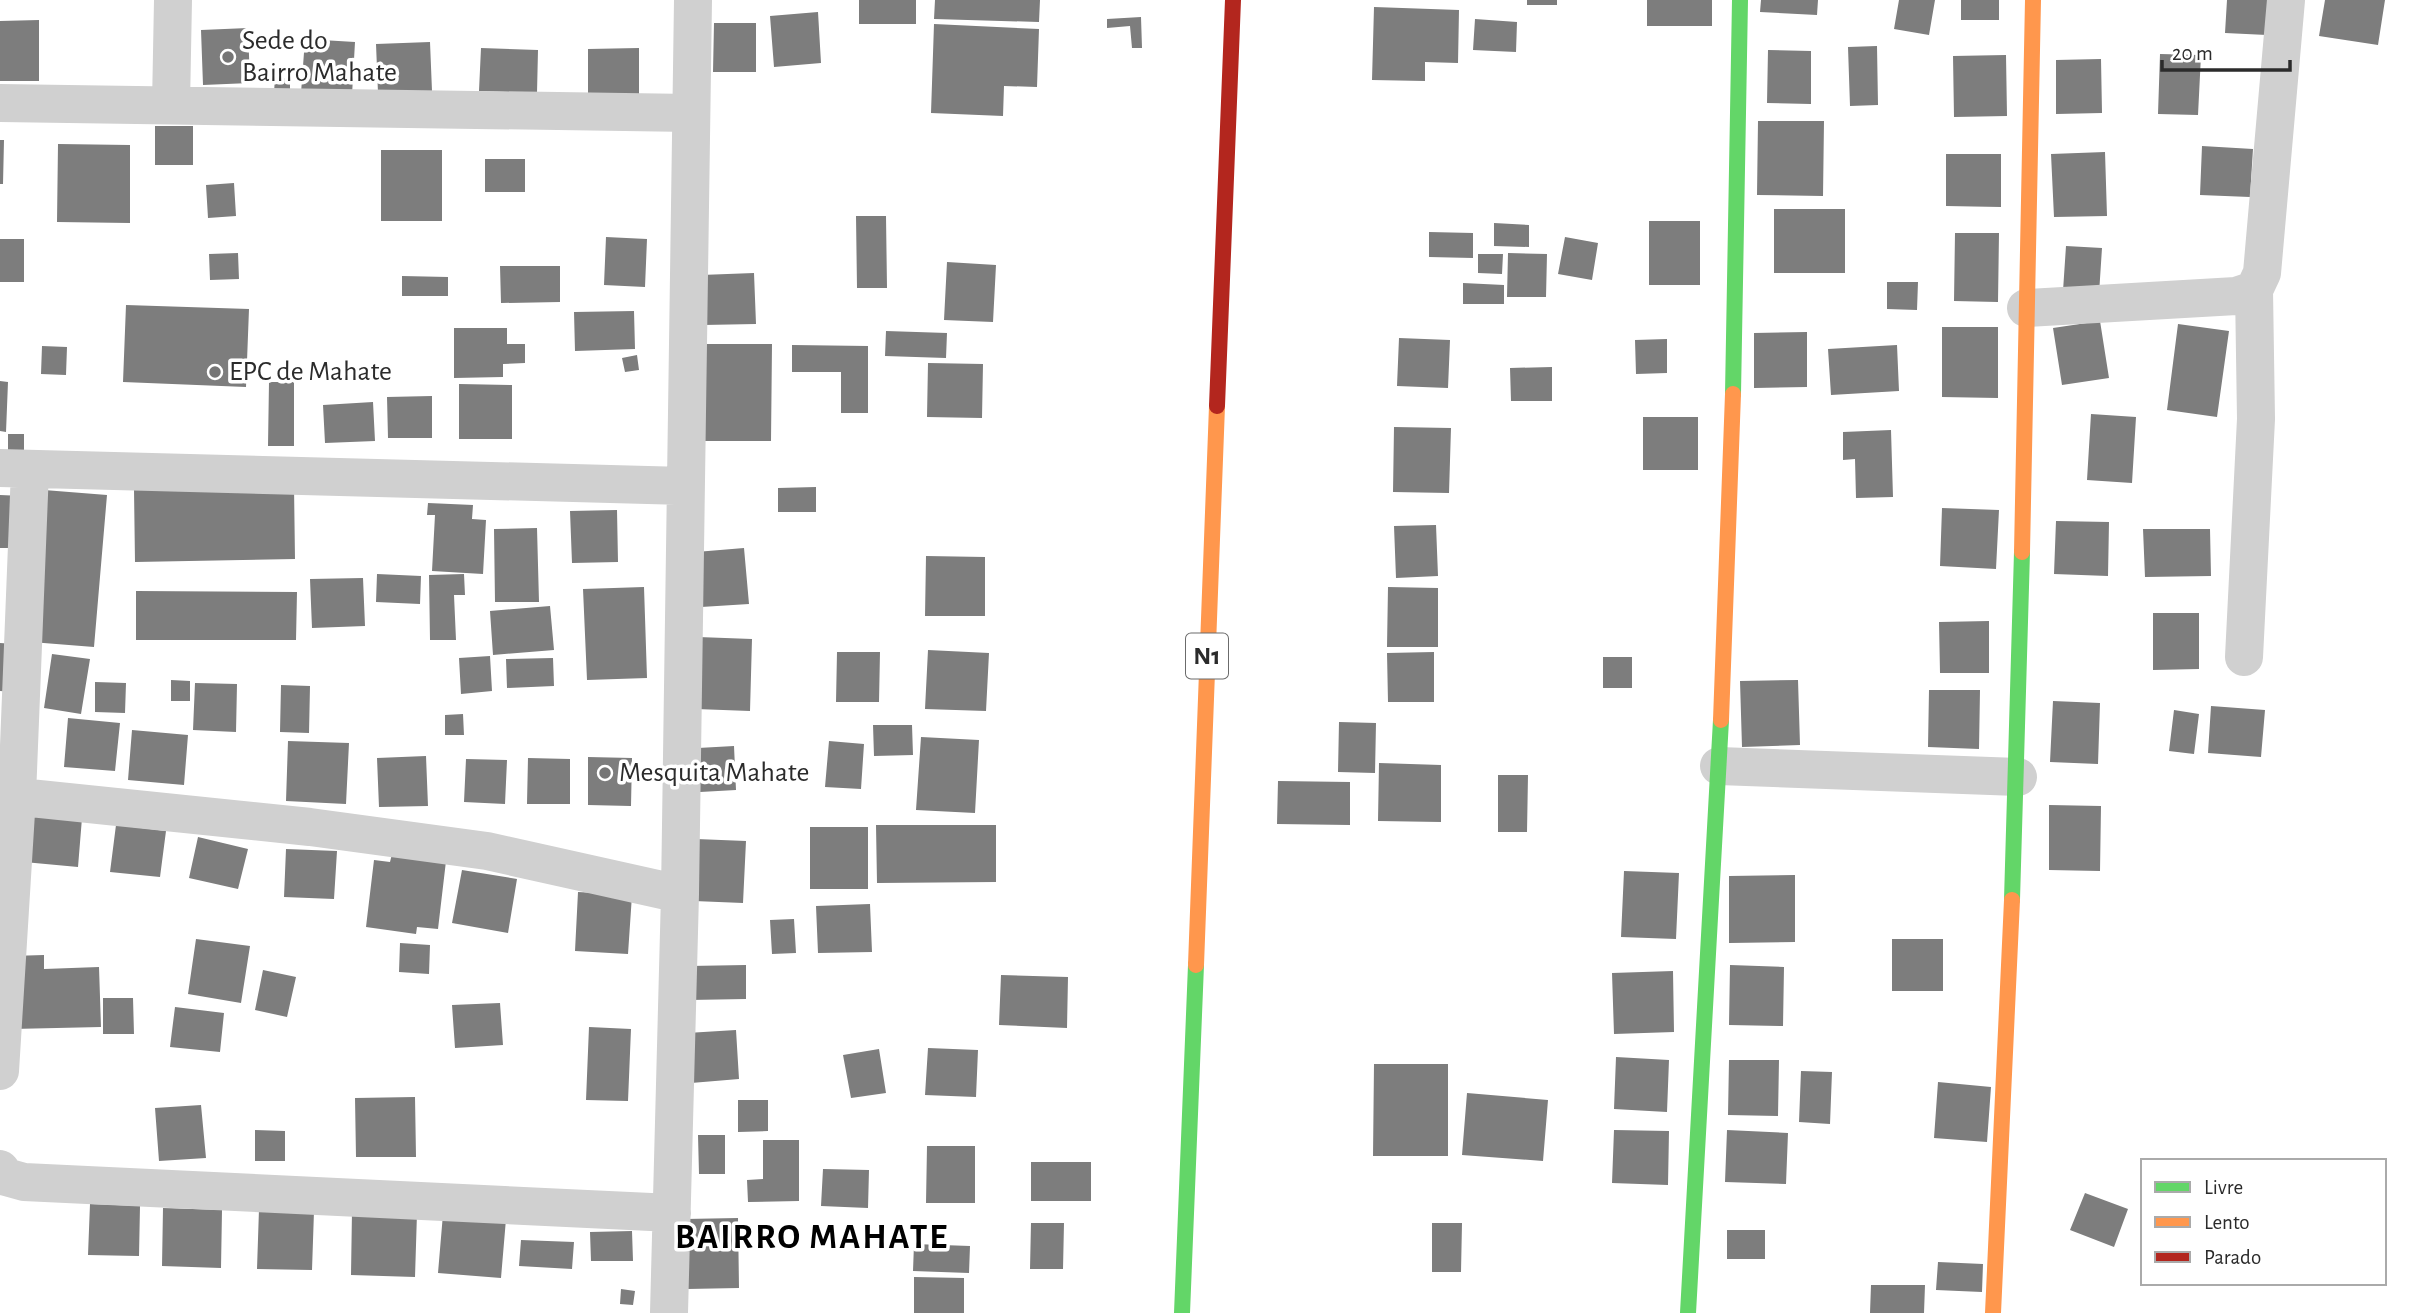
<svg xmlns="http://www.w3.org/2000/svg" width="2414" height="1313" font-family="'Alegreya Sans',sans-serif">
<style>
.building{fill:#7d7d7d}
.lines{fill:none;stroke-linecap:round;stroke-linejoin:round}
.street{stroke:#d0d0d0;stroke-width:38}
.fast{stroke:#63d668;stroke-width:16}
.slow{stroke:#ff974d;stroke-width:16}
.jam{stroke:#b3261e;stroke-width:16}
.poi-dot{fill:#757575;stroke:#fff;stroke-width:2.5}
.labels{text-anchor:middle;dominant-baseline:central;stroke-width:7;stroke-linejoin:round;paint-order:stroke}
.shield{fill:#fff;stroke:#6b6b6b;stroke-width:2}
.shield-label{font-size:26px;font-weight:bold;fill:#2b2b2b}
.poi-label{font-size:28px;fill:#2b2b2b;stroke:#fff;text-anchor:start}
.district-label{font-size:35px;font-weight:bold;letter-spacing:2px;fill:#000;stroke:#fff}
</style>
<rect width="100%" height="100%" fill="#fff"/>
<!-- building -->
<path class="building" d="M 859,0 L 916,0 L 916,24 L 859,24 Z
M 935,0 L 1040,0 L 1039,22 L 934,19 Z
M 1527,0 L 1557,0 L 1557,5 L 1527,5 Z
M 1647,0 L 1712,0 L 1712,26 L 1647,26 Z
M 1761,0 L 1818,0 L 1817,15 L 1760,12 Z
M 1899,0 L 1935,0 L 1929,35 L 1894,29 Z
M 1961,0 L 1999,0 L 1999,20 L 1961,20 Z
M 2227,0 L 2268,0 L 2267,35 L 2225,33 Z
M 2325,0 L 2385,0 L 2378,45 L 2319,36 Z
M 1374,7 L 1459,10 L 1458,63 L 1425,62 L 1425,81 L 1372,80 Z
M 818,12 L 821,63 L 774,67 L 770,16 Z
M 1141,17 L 1142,48 L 1132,48 L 1130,26 L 1107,28 L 1107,19 Z
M 1475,19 L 1517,22 L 1516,52 L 1473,50 Z
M 39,20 L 39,81 L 0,81 L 0,21 Z
M 714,23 L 756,23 L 756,72 L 713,72 Z
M 934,24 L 1039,29 L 1037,87 L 1004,86 L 1003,116 L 931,113 Z
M 248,28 L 250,83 L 203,85 L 201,30 Z
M 305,39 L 355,42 L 352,95 L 301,93 Z
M 430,42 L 432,91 L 378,93 L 376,44 Z
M 1877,46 L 1878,105 L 1850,106 L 1848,47 Z
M 481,48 L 538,50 L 537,93 L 479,91 Z
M 639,48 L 639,97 L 588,97 L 588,49 Z
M 1768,50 L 1811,51 L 1811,104 L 1767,103 Z
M 2160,54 L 2201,55 L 2198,115 L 2158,114 Z
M 2006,55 L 2007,116 L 1954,117 L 1953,56 Z
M 2101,59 L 2102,113 L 2056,114 L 2056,60 Z
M 275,77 L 290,79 L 290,94 L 274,93 Z
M 1758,121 L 1824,121 L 1823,196 L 1757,195 Z
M 155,126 L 193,126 L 193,165 L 155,165 Z
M 0,140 L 4,140 L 3,184 L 0,184 Z
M 58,144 L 130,145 L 130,223 L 57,222 Z
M 2202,146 L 2253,149 L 2250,197 L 2200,195 Z
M 381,150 L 442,150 L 442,221 L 381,221 Z
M 2105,152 L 2107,216 L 2054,217 L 2051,154 Z
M 1946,154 L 2001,154 L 2001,207 L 1946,206 Z
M 485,159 L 525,159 L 525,192 L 485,192 Z
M 234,183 L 236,216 L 208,218 L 206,185 Z
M 1774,209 L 1845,209 L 1845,273 L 1774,273 Z
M 856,216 L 886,216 L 887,288 L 857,288 Z
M 1649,221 L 1700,221 L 1700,285 L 1649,285 Z
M 1494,223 L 1529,225 L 1529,247 L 1494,246 Z
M 1429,232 L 1473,233 L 1473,258 L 1429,257 Z
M 1955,233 L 1999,233 L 1998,302 L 1954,301 Z
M 606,237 L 647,239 L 645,287 L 604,285 Z
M 1565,237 L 1598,243 L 1592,280 L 1558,274 Z
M 0,239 L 24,239 L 24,282 L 0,282 Z
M 2066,246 L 2102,248 L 2099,294 L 2063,291 Z
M 238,253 L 239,279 L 210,280 L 209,254 Z
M 1508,253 L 1547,254 L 1546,297 L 1507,297 Z
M 1478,254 L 1503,254 L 1502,274 L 1478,273 Z
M 947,262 L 996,265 L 993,322 L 944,320 Z
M 500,266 L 560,266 L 560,302 L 501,303 Z
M 754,273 L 756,324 L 703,325 L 701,275 Z
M 402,276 L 448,277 L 448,296 L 402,296 Z
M 1887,282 L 1918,282 L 1917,310 L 1887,309 Z
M 1463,283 L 1504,285 L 1504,304 L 1463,304 Z
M 126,305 L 249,309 L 246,387 L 123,382 Z
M 634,311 L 635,349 L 575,351 L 574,312 Z
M 2100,321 L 2109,378 L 2062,385 L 2053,328 Z
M 2178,324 L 2229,331 L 2217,417 L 2167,410 Z
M 1942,327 L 1998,327 L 1998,398 L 1942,397 Z
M 454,328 L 507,328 L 507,344 L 525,344 L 525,363 L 503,364 L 503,377 L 454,378 Z
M 886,331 L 947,333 L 946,358 L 885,356 Z
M 1807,332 L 1807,387 L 1754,388 L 1754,333 Z
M 1399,338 L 1450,340 L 1448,388 L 1397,386 Z
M 1667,339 L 1667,373 L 1636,374 L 1635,340 Z
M 699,344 L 772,344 L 771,441 L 699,441 Z
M 792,345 L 868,346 L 868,413 L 841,413 L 841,372 L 792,372 Z
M 1897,345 L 1899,391 L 1831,395 L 1828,349 Z
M 42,346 L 67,347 L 66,375 L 41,374 Z
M 637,355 L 639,370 L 625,372 L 622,358 Z
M 928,363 L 983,364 L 982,418 L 927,417 Z
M 1552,367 L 1552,401 L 1511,401 L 1510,368 Z
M 0,381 L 8,382 L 6,432 L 0,431 Z
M 269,382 L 294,382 L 294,446 L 268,446 Z
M 459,384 L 512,385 L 512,439 L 459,439 Z
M 432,396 L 432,438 L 388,438 L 387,397 Z
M 373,402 L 375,441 L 325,443 L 323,405 Z
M 2091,414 L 2136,417 L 2132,483 L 2087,480 Z
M 1643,417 L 1698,417 L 1698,470 L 1643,470 Z
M 1394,427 L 1451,428 L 1449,493 L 1393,492 Z
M 1891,430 L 1893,497 L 1856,498 L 1855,459 L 1843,460 L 1843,432 Z
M 8,434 L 24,434 L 24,453 L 8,453 Z
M 294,486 L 295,559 L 135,562 L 134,489 Z
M 816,487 L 816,512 L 778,512 L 778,488 Z
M 44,490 L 107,495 L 94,647 L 31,642 Z
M 0,495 L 23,496 L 21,548 L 0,548 Z
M 428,503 L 473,505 L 472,519 L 486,520 L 483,574 L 432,571 L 435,515 L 427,515 Z
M 1942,508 L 1999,510 L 1996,569 L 1940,566 Z
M 617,510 L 618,562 L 572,563 L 570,511 Z
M 2056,521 L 2109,522 L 2108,576 L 2054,574 Z
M 1436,525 L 1438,576 L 1396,578 L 1394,526 Z
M 537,528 L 539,602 L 495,602 L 494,529 Z
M 2143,529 L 2210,529 L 2211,576 L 2145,577 Z
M 744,548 L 749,604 L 701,607 L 696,552 Z
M 926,556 L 985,557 L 985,616 L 925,616 Z
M 377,574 L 421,576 L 420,604 L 376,602 Z
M 464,574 L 465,595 L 454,595 L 456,640 L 430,640 L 429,575 Z
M 363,578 L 365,626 L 312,628 L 310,579 Z
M 644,587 L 647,678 L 587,680 L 583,589 Z
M 1388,587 L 1438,588 L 1438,647 L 1387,647 Z
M 136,591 L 297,592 L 296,640 L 136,640 Z
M 550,606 L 554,650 L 493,655 L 490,611 Z
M 2153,613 L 2199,613 L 2199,669 L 2153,670 Z
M 1989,621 L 1989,673 L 1940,673 L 1939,622 Z
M 698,637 L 752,639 L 750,711 L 696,709 Z
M 0,643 L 15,644 L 13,692 L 0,691 Z
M 928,650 L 989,653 L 986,711 L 925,709 Z
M 837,652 L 880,652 L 879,702 L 836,702 Z
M 1434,652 L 1434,702 L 1388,702 L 1387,653 Z
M 52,654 L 90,659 L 81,714 L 44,708 Z
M 490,656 L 492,691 L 461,694 L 459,658 Z
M 1603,657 L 1632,657 L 1632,688 L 1603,688 Z
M 553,658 L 554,686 L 507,688 L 506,659 Z
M 171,680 L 190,681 L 190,701 L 171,701 Z
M 1798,680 L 1800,745 L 1742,747 L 1740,681 Z
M 95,682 L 126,683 L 125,713 L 95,712 Z
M 195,683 L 237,684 L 236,732 L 193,730 Z
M 281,685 L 310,686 L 309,733 L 280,732 Z
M 1929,690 L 1980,690 L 1979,749 L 1928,747 Z
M 2053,701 L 2100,703 L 2098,764 L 2050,762 Z
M 2211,706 L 2265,710 L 2261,757 L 2208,753 Z
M 2174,710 L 2199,714 L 2194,754 L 2169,751 Z
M 463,714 L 464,735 L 445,735 L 445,715 Z
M 68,718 L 120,723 L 115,771 L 64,767 Z
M 1339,722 L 1376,723 L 1375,773 L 1338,772 Z
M 873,725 L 912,725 L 913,755 L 874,756 Z
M 132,730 L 188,735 L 184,785 L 128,780 Z
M 921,737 L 979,740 L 975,813 L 916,810 Z
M 288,741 L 349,743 L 346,804 L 286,801 Z
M 829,741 L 864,744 L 861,789 L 825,787 Z
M 734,746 L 736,790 L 700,792 L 698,748 Z
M 426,756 L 428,806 L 379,807 L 377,758 Z
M 588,757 L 632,758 L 631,806 L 588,805 Z
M 528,758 L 570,759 L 570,804 L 527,804 Z
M 466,759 L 507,760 L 505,804 L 464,802 Z
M 1379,763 L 1441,765 L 1441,822 L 1378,821 Z
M 1498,775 L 1528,775 L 1527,832 L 1498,832 Z
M 1278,781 L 1350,782 L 1350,825 L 1277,824 Z
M 2049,805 L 2101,806 L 2100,871 L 2049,870 Z
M 28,814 L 82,818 L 78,867 L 24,862 Z
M 116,825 L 166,831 L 160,877 L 110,872 Z
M 876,825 L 996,825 L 996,882 L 877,883 Z
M 810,827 L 868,827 L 868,889 L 810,889 Z
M 198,837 L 248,849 L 238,889 L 189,878 Z
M 696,839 L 746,841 L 743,903 L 694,901 Z
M 286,849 L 337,851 L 334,899 L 284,897 Z
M 392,854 L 446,861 L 438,929 L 417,927 L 416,934 L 366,927 L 374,860 L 390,862 Z
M 462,870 L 517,879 L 508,933 L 452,923 Z
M 1624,871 L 1679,873 L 1676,939 L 1621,937 Z
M 1795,875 L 1795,942 L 1729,943 L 1729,876 Z
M 578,892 L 632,895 L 628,954 L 575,951 Z
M 870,904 L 872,952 L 818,953 L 816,906 Z
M 794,919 L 796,953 L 772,954 L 770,920 Z
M 196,939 L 250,946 L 241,1003 L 188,994 Z
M 1892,939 L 1943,939 L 1943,991 L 1892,991 Z
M 400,943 L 430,945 L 429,974 L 399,972 Z
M 44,955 L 44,969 L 99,967 L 101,1027 L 12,1029 L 11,956 Z
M 746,965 L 746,999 L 689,1000 L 689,966 Z
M 1730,965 L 1784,967 L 1783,1026 L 1729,1025 Z
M 263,970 L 296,977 L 287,1017 L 255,1010 Z
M 1673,971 L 1674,1032 L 1614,1034 L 1612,973 Z
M 1001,975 L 1068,977 L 1067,1028 L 999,1025 Z
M 103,998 L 133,998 L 134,1034 L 103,1034 Z
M 500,1003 L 503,1045 L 455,1048 L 452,1005 Z
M 175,1007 L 224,1013 L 220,1052 L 170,1047 Z
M 589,1027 L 631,1029 L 628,1101 L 586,1100 Z
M 736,1030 L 739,1079 L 691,1083 L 687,1033 Z
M 928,1048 L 978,1050 L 976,1097 L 925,1095 Z
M 879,1049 L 886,1093 L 851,1098 L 843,1055 Z
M 1616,1057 L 1669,1060 L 1667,1112 L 1614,1109 Z
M 1729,1060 L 1779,1060 L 1778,1116 L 1728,1115 Z
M 1374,1064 L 1448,1064 L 1448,1156 L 1373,1156 Z
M 1801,1071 L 1832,1072 L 1830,1124 L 1799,1122 Z
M 1938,1082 L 1991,1087 L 1987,1142 L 1934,1138 Z
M 1467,1093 L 1548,1100 L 1543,1161 L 1462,1155 Z
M 415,1097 L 416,1157 L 356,1157 L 355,1098 Z
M 738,1100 L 768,1100 L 768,1131 L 738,1132 Z
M 201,1105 L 206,1158 L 159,1161 L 155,1108 Z
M 255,1130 L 285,1131 L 285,1161 L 255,1161 Z
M 1614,1130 L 1669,1131 L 1668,1185 L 1612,1183 Z
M 1727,1130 L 1788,1133 L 1786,1184 L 1725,1182 Z
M 698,1135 L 725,1135 L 725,1174 L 699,1174 Z
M 763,1140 L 799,1140 L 799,1201 L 748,1202 L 747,1180 L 763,1179 Z
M 927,1146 L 975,1146 L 975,1203 L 926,1203 Z
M 1031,1162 L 1091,1162 L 1091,1201 L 1031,1201 Z
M 823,1169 L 869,1170 L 868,1208 L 821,1206 Z
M 2085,1193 L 2128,1209 L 2114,1247 L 2070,1230 Z
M 90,1204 L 140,1206 L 139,1256 L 88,1255 Z
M 163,1208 L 222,1210 L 221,1268 L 162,1266 Z
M 259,1209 L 314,1211 L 312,1270 L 257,1269 Z
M 352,1211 L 417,1213 L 415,1277 L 351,1275 Z
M 443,1214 L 506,1219 L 501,1278 L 438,1273 Z
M 738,1218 L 739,1288 L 687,1289 L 685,1219 Z
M 1031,1223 L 1064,1223 L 1063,1269 L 1030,1269 Z
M 1432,1223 L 1462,1223 L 1461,1272 L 1432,1272 Z
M 1727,1230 L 1765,1230 L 1765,1259 L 1727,1259 Z
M 632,1231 L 633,1261 L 591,1261 L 590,1232 Z
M 521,1240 L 574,1242 L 572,1269 L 519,1266 Z
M 914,1244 L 970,1246 L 969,1273 L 913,1271 Z
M 1938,1262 L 1983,1264 L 1982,1292 L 1936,1290 Z
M 914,1277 L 964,1278 L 964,1313 L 914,1313 Z
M 1871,1285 L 1925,1285 L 1924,1313 L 1870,1313 Z
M 621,1289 L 635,1291 L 633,1305 L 620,1304 Z"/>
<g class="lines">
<!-- street -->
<path class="street" d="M 0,103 L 691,113
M 171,105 L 173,0
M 2026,308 L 2236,296 L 2254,290 L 2262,273 L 2286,0
M 0,468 L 685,486
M 2244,657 L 2256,419 L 2254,290
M 1719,766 L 2018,777
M 0,795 L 310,827 L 487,851 L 680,894
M 0,1071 L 17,796 L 30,470
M 0,1169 L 6,1177 L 24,1182 L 672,1213
M 669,1313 L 680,894 L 693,0"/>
<!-- fast -->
<path class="fast" d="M 1733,394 L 1740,0
M 2012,900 L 2022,552
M 1182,1313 L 1196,965
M 1688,1313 L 1721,720"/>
<!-- slow -->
<path class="slow" d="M 2022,552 L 2033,0
M 1721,720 L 1733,394
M 1196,965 L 1217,406
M 1993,1313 L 2012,900"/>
<!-- jam -->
<path class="jam" d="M 1217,406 L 1233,0"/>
</g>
<!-- markers -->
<g class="poi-dot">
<circle cx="228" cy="57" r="7"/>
<circle cx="215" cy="372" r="7"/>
<circle cx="605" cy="773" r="7"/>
</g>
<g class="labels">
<!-- shield labels -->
<rect class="shield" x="1186" y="633.5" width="42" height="45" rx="5"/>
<g class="shield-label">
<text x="1207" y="656">N1</text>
</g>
<!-- poi labels -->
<g class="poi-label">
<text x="242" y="41">Sede do<tspan x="242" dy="32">Bairro Mahate</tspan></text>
<text x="229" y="372">EPC de Mahate</text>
<text x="619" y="773">Mesquita Mahate</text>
</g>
<!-- district labels -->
<g class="district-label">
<text x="812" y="1237">BAIRRO MAHATE</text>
</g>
</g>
<!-- legend -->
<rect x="2141" y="1159" width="245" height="126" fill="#ffffff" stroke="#aaaaaa" stroke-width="2"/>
<rect x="2155" y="1182" width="35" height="10" fill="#63d668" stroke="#aaaaaa" stroke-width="2"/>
<text x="2204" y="1194" font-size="21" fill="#2b2b2b">Livre</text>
<rect x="2155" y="1217" width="35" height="10" fill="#ff974d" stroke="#aaaaaa" stroke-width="2"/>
<text x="2204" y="1229" font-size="21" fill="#2b2b2b">Lento</text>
<rect x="2155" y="1252" width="35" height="10" fill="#b3261e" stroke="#aaaaaa" stroke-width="2"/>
<text x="2204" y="1264" font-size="21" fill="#2b2b2b">Parado</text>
<!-- scale -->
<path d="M2162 60v10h128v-10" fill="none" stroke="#2b2b2b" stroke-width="3.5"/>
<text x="2172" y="60" font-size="21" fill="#2b2b2b" stroke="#ffffff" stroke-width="5" paint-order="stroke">20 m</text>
</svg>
